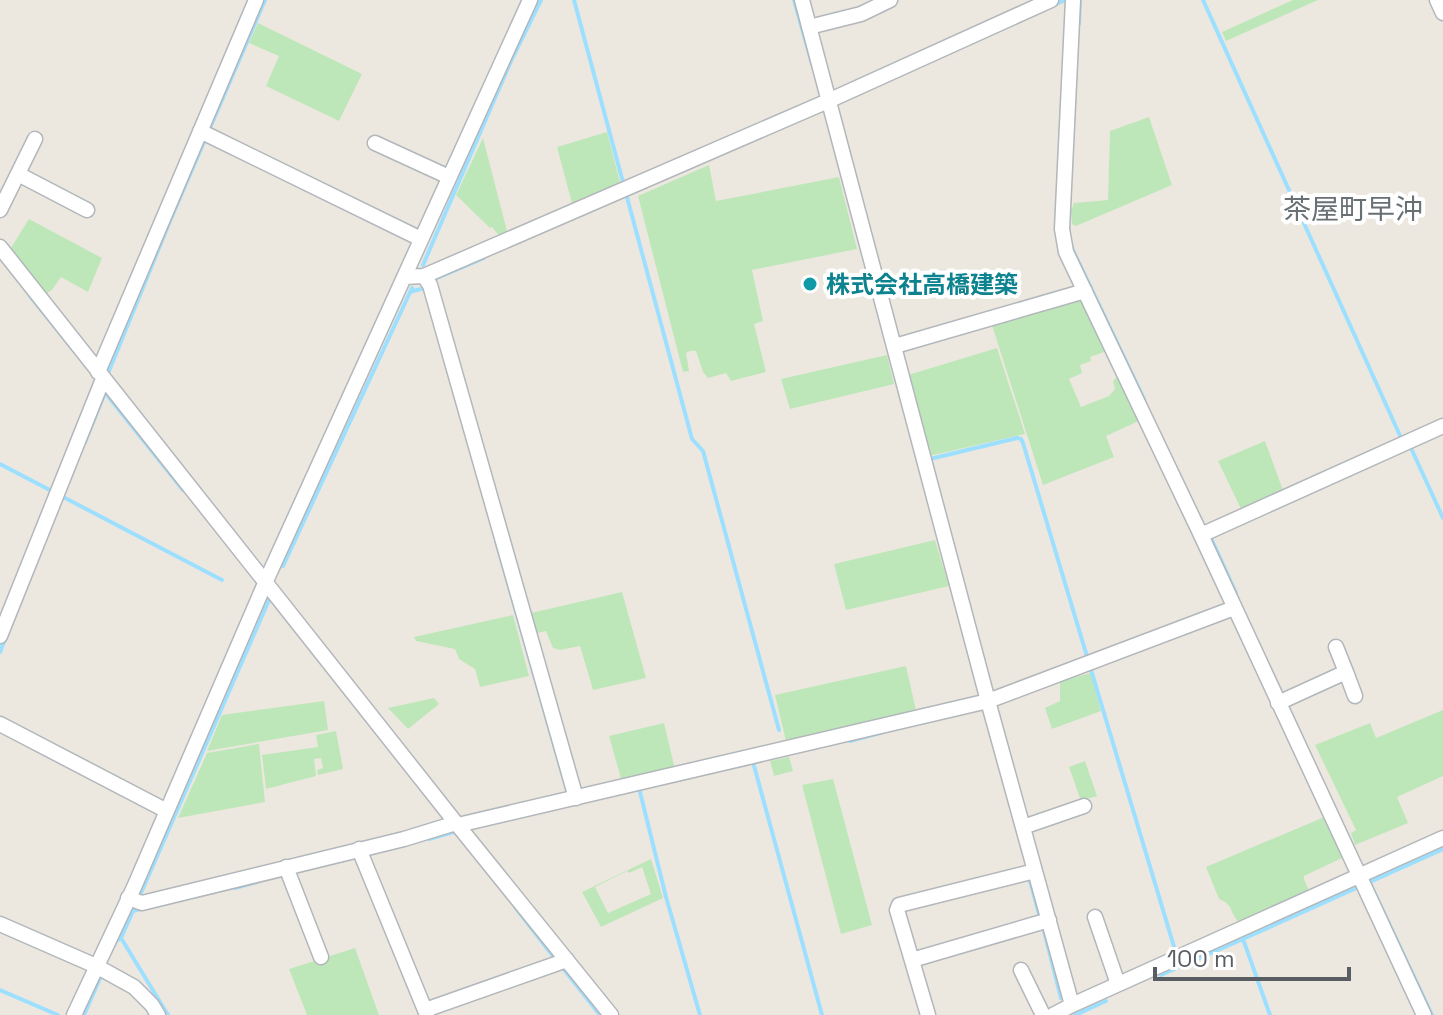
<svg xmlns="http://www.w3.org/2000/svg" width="1443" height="1015" font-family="'Space Grotesk','Noto Sans JP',sans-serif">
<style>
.green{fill:#bee7b9;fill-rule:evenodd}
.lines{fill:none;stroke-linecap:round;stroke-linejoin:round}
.stream{stroke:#9ddfff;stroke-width:4}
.minor-casing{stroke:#b2b7bb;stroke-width:17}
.minor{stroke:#fff;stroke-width:14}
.culture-dot{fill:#0f9aa8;stroke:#fff;stroke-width:3}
.labels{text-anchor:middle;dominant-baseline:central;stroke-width:8;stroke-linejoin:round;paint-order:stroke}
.culture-label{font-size:24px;font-weight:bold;fill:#0d838f;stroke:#fff;text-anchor:start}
.quarter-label{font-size:28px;fill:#697074;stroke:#fff}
</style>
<rect width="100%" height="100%" fill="#ede8df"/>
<!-- green -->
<path class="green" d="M 1293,0 L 1318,0 L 1226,41 L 1222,32 Z
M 258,23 L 362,74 L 339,121 L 266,86 L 279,56 L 249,43 Z
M 1149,117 L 1172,185 L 1076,226 L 1072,224 L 1071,211 L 1074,203 L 1108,200 L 1110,131 Z
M 607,132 L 621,186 L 573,207 L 557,147 Z
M 483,138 L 508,235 L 501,238 L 492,227 L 490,228 L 456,195 Z
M 709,165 L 716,201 L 839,177 L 857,249 L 752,270 L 763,321 L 754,324 L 766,372 L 731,381 L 726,373 L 708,378 L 703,372 L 696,351 L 690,351 L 686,353 L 689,371 L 683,372 L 638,196 Z
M 29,219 L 102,258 L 88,292 L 61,277 L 52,290 L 44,295 L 9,251 Z
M 1082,295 L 1107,351 L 1090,357 L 1091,361 L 1080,365 L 1082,373 L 1069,379 L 1081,407 L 1109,396 L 1115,389 L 1113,381 L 1120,374 L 1141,420 L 1106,436 L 1114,457 L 1043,485 L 991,322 Z
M 997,348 L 1025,434 L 929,456 L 908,375 Z
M 887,355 L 894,384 L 790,409 L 781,379 Z
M 1265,441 L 1284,493 L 1242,511 L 1218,461 Z
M 935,540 L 949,586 L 846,610 L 834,564 Z
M 622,592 L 646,678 L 593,690 L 580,646 L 560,650 L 553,648 L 546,631 L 533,634 L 527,614 Z
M 513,615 L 529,676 L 480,687 L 475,669 L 459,659 L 455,649 L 416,641 L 414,637 Z
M 906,666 L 917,715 L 787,745 L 775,695 Z
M 1091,673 L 1101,711 L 1052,729 L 1045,708 L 1060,701 L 1060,681 Z
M 434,698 L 439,704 L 408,729 L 388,708 Z
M 324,701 L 328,730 L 207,751 L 222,715 Z
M 1443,710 L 1443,776 L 1397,797 L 1408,823 L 1355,845 L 1351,833 L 1356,830 L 1315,745 L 1370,723 L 1376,738 Z
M 664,723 L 675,769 L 622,782 L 609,736 Z
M 336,731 L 343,769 L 318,775 L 317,770 L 323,768 L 321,758 L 314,759 L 316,776 L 266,789 L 262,755 L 318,747 L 316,735 Z
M 259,744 L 265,802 L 178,818 L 207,753 Z
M 789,757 L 793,771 L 774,776 L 770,761 Z
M 1085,761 L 1097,796 L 1081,801 L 1069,767 Z
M 833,779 L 872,925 L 841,934 L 802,785 Z
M 1322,818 L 1326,818 L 1344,857 L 1304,876 L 1304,879 L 1309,891 L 1239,922 C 1228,911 1235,906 1219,899 L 1206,867 Z
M 651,859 L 663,898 L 601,927 L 582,892 ZM 642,867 L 651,894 L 608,913 L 595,887 L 627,871 L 629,873 Z
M 355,948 L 379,1015 L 307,1015 L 289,969 Z"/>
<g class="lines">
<!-- stream -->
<path class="stream" d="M 574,0 L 692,439 L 703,451 L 779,730
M 794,0 L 812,64
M 1203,0 L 1402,440
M 1054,5 L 1063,1
M 1079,24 L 1080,0
M 1070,244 L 1144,399
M 423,265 L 511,61 L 541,0
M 430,281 L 484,258
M 410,292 L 424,288 L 425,290
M 30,296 L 75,352
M 109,371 L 170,221 L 265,0
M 107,395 L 183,490
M 85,442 L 104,395
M 1411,448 L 1443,518
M 930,459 L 1017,438 L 1021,439 L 1023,443 L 1175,950
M 0,464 L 222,580
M 1213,536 L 1211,538 L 1236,593
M 496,541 L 568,794
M 283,566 L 412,288
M 0,652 L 5,639
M 850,741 L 880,733
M 753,762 L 822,1015
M 639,788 L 666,897 L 700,1015
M 429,839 L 457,831
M 1029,877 L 1040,918
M 1370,883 L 1432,1015
M 235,888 L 257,882
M 141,893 L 269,600
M 515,907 L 556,960
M 133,911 L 144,908
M 1043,927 L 1061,998
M 121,938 L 168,1015
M 1243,939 L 1443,849
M 114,945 L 116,941 L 121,938 L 133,911
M 562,967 L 600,1015
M 1161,975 L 1243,939 L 1270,1015
M 0,990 L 58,1015
M 1070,1014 L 1070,1015
M 84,1015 L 101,976
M 1075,1015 L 1106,1001"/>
<!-- minor casing -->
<g class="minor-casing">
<path id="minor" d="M 802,0 L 988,701 L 1072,1005
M 1073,0 L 1062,229 L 1066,252 L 1201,535 L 1424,1015
M 1437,0 L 1443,13
M 809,27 L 861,14 L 890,0
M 200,131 L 421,239
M 375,143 L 449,177
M 18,174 L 87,210
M 0,210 L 35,139
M 0,247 L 456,823 L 611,1015
M 424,276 L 430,285 L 576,798
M 404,277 L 424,276 L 828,101 L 1051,0
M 895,346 L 1085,291
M 98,372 L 256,0
M 1201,535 L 1443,426
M 0,636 L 103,379
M 1346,672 L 1355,696
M 1278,703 L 1346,672 L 1336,647
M 0,724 L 167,811
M 458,825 L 988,701 L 1234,608
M 1023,827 L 1084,806
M 359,849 L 427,1015
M 286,867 L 321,957
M 128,898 L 142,903 L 404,839 L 456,823
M 1095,917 L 1118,984
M 0,924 L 96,966 L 134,987 L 152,1005 L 158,1015
M 912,960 L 1049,920
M 1021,970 L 1043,1015
M 425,1010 L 567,960
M 74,1015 L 135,885 L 266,581 L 530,0
M 928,1015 L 897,910 L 899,905 L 1035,871
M 1053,1015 L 1072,1005 L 1443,838"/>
</g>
<!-- minor -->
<use href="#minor" class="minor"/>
</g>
<!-- markers -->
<circle class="culture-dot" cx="810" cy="284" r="8"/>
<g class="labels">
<!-- culture labels -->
<g class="culture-label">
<text x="826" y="284">株式会社高橋建築</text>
</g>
<!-- quarter labels -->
<g class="quarter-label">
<text x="1353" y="209">茶屋町早沖</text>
</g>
</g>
<!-- scale -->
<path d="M1155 967v12h194v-12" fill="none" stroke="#585d62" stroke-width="4"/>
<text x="1167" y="967" font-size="24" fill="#585d62" stroke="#ffffff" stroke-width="6" paint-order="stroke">100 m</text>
</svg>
